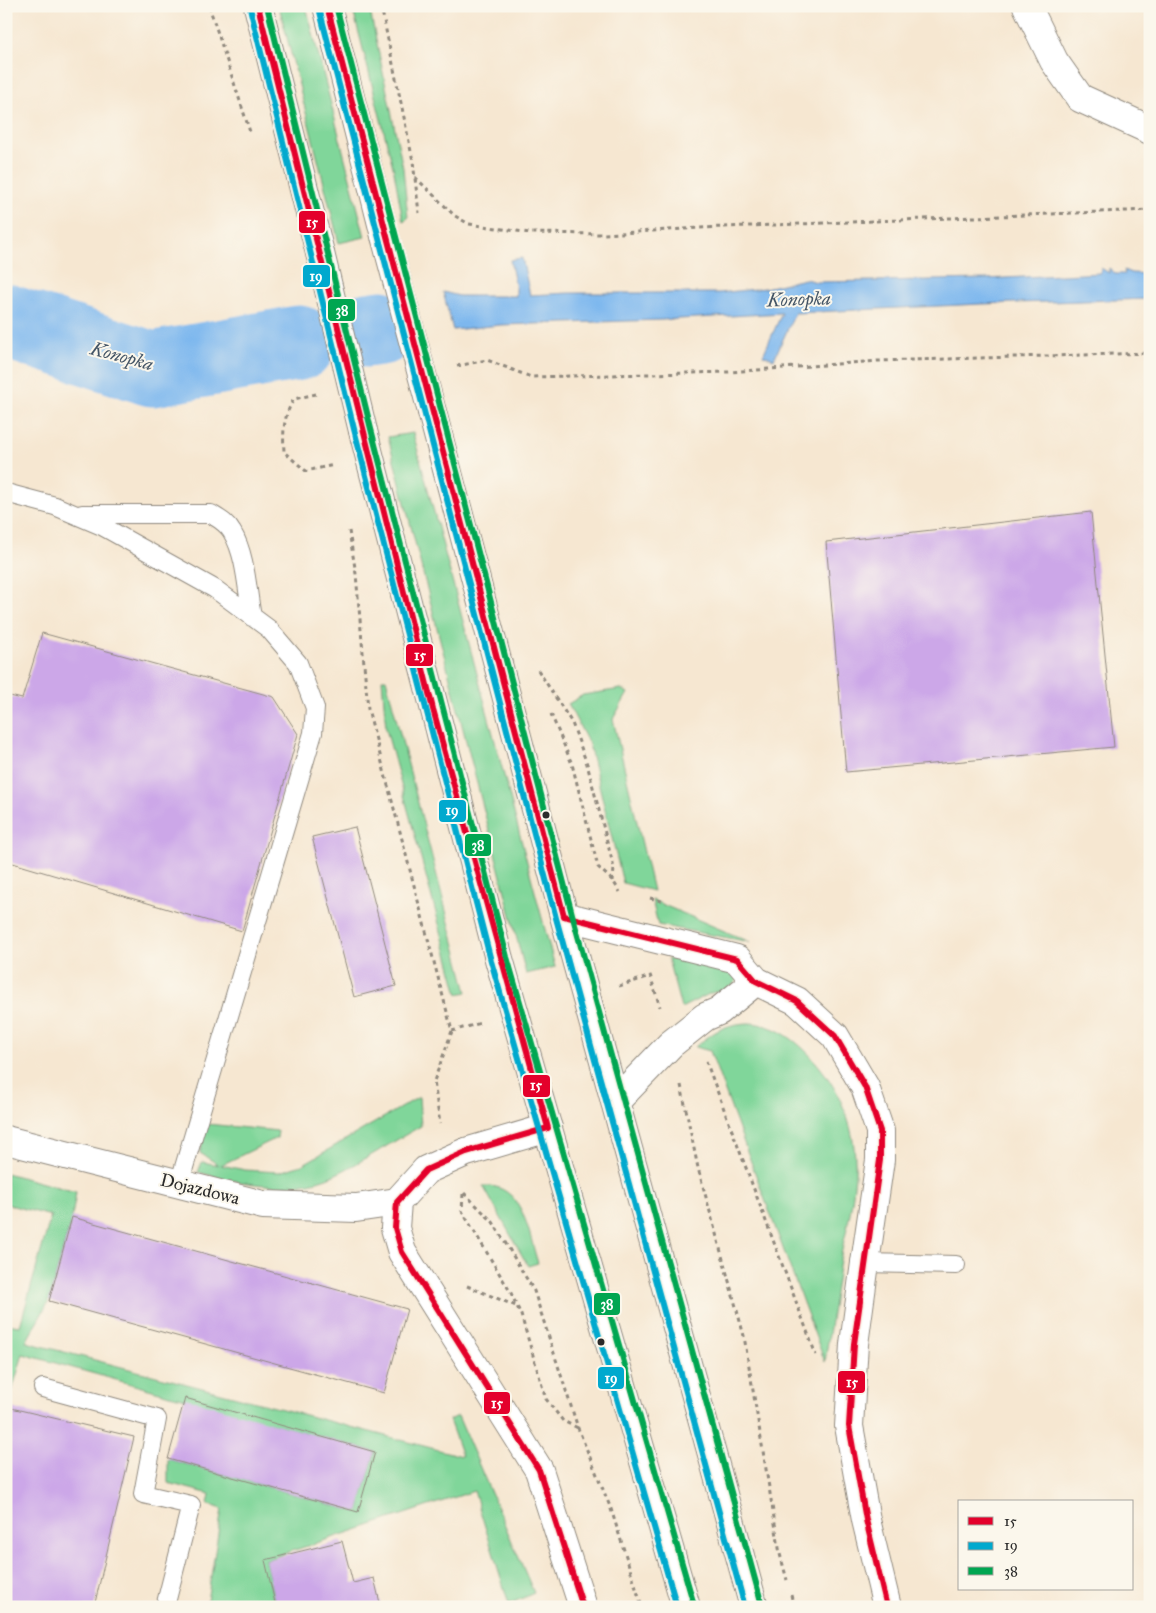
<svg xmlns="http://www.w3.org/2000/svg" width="1156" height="1613" font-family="'IM FELL Great Primer',serif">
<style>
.green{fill:#80d69a;stroke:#568062}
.water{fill:#7db7ee;stroke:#54718c}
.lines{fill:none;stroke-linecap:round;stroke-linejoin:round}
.river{stroke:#7db7ee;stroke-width:75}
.building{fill:#cca7e8}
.service-casing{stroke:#90897e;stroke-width:20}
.minor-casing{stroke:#90897e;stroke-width:30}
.tertiary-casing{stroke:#90897e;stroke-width:30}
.primary-casing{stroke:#90897e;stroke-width:30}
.path{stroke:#90897e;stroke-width:3;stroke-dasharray:4 4;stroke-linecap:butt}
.service{stroke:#fff;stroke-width:18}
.minor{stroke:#fff;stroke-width:28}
.tertiary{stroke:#fff;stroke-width:28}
.primary{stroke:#fff;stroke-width:28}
.primary-bridge-casing{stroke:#90897e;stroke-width:30;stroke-linecap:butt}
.primary-bridge{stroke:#fff;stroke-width:28}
.bus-1-casing{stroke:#fbf7ec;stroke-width:10}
.bus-2-casing{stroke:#fbf7ec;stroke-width:10}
.bus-3-casing{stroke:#fbf7ec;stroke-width:10}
.bus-1{stroke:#e4002b;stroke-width:6}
.bus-2{stroke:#00a9ce;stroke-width:6}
.bus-3{stroke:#00a651;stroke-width:6}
.bus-dot{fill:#2b2b2b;stroke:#fbf7ec;stroke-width:2}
.labels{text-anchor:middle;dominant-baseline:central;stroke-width:4;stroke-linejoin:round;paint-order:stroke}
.street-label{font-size:18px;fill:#2b2b2b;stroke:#fbf7ec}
.water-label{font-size:19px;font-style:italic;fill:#456;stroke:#fbf7ec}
.line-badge{stroke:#fbf7ec;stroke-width:2}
.badge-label{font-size:14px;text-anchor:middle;font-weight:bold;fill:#fff}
</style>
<rect width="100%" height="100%" fill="#fbf7ec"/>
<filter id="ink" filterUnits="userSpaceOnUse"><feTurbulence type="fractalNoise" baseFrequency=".02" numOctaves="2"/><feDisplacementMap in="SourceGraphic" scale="10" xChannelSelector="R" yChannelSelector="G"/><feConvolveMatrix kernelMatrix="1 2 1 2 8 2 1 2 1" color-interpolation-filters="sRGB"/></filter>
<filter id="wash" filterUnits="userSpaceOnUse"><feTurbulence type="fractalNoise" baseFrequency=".0096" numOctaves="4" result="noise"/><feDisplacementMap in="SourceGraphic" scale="20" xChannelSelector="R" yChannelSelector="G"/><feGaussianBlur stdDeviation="1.12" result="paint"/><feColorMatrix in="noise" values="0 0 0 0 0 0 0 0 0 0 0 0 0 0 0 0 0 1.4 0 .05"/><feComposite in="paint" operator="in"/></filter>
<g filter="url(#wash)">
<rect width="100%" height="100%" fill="#f6e7d1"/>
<!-- green -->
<path class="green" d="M 279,6 L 306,6 L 365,237 L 339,243 Z
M 352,6 L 369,6 L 403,168 L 408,218 L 403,221 L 394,171 Z
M 413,433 L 555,967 L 526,974 L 388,437 Z
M 382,679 L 386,679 L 467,992 L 458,994 L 386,729 Z
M 621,689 L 628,693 L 613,719 L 653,891 L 623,883 L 589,744 L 568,704 L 583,695 Z
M 652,900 L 750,942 L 658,925 Z
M 668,959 L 702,962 L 742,974 L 730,988 L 711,993 L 681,1008 Z
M 749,1023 C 774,1024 797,1040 813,1059 C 844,1093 860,1140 854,1185 C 852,1210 845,1235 840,1260 C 835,1294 830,1328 825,1362 L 710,1051 L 695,1047 C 715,1031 724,1024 749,1023 Z
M 419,1097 L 421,1126 C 392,1142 364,1161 334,1175 C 292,1194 241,1184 198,1172 L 202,1162 L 219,1165 L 200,1153 L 207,1124 L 278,1131 L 277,1138 L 221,1165 L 245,1170 L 279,1172 L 302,1165 Z
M 6,1173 L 76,1192 L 72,1217 L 49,1301 L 26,1342 L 462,1456 L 449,1420 L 458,1416 L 534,1593 L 509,1604 L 474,1491 L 265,1560 L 276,1607 L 206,1607 L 222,1509 L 208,1504 L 210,1494 L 168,1483 L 168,1459 L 358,1512 L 375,1452 L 23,1354 L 6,1411 L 6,1324 L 20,1326 L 51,1216 L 6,1204 Z
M 483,1186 C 524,1183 528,1233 538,1263 L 528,1266 Z"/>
<!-- water -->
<path class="water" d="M 522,258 L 530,295 L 569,293 L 719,293 L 765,288 L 805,279 L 817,282 L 986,279 L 1101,273 L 1101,268 L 1109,273 L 1109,268 L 1116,274 L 1125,274 L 1124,270 L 1131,273 L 1150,274 L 1150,299 L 981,304 L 795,313 L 774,359 L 763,355 L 782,313 L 662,320 L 500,325 L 453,330 L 443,292 L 459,296 L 516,296 L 516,288 L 510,260 Z"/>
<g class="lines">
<!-- river -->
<path class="river" d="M 6,321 L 152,369 L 299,343
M 367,330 L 381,328"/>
</g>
<g id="blocks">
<!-- building -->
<path class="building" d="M 1091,512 L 1114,747 L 846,772 L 826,542 Z
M 42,633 L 274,697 L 298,734 L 242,931 L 6,861 L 6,695 L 22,699 Z
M 355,827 L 396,986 L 354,997 L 312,837 Z
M 72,1217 L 407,1309 L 384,1393 L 49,1301 Z
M 185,1398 L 375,1452 L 358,1512 L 168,1459 Z
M 7,1407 L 134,1437 L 94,1607 L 6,1607 Z
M 342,1541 L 353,1583 L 374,1578 L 381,1607 L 276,1607 L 265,1560 Z"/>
</g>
</g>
<g filter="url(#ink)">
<use href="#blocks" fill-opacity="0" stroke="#90897e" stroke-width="1"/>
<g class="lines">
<!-- service casing -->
<g class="service-casing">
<path id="service" d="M 6,493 L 55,506 L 102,526 L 215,589 L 269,629 L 298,663 L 315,708 L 313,733 L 179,1184
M 82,514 L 211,514 C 219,519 227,523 232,532 C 246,555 247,590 252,617
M 865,1263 L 956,1265
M 43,1388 L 157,1419 L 143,1494 L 191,1505 L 165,1607"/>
</g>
<!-- minor casing -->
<g class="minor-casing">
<path id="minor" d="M 1027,6 L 1054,61 L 1080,98 L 1150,130
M 6,1140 L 263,1205 L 356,1208 L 397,1202"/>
</g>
<!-- tertiary casing -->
<g class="tertiary-casing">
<path id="tertiary" d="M 548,1128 L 466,1152 L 426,1170 L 397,1202 L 395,1228 L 402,1252 L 539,1470 L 583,1607
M 865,1263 L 854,1344 L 849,1426 L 866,1520 L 887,1607"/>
</g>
<!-- primary casing -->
<g class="primary-casing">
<path id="primary" d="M 258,6 L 320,253
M 327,6 L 385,236
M 432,412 L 564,916 L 754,1607
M 363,431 L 499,959 L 686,1607
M 564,916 L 737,959 L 756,981 L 797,1001 L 835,1036 L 865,1087 L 880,1131 L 880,1160 L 865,1263
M 615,1102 L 671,1044 L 705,1017 L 719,1011 L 756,981"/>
</g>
<!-- path -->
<path class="path" d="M 209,6 L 251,135
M 381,6 L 413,161 L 419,213
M 415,177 L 455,216 L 469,224 L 530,233 L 603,234 L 699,228 L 1150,210
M 457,366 L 487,360 L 531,377 L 729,372 L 878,361 L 1150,353
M 316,394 L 294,399 C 283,417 283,432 284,452 L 306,471 L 334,465
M 349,531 L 356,574 L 368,709 L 452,1031 L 434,1081 L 440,1124
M 538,670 L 572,723 L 587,764 L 614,868 L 613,881
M 551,714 L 572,764 L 598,867 L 613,881 L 620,892
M 650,898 L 665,902
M 650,975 L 660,1007
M 619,986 L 651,976
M 452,1031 L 481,1023
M 706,1061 L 816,1355
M 681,1085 L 698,1168 L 744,1336 L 780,1554 L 787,1580
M 464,1193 L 493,1222 L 534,1291 L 578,1428 L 611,1509 L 642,1607
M 463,1194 L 462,1211 L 511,1293 L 521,1315 L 546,1399 L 563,1421 L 578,1428
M 467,1286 L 516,1306
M 791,1595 L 794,1607"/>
<!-- service -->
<use href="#service" class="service"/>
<!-- minor -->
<use href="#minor" class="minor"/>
<!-- tertiary -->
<use href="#tertiary" class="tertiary"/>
<!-- primary -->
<use href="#primary" class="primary"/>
<!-- primary-bridge casing -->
<g class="primary-bridge-casing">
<path id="primary-bridge" d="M 385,236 L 432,412
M 320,253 L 363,431"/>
</g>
<!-- primary-bridge -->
<use href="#primary-bridge" class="primary-bridge"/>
<!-- bus-1 casing -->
<g class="bus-1-casing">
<path id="bus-1" d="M 258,6 L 433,709 L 548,1128 L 466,1152 L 426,1170 L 397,1202 L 395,1228 L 402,1252 L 539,1470 L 583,1607
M 327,6 L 564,916 L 737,959 L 756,981 L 797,1001 L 835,1036 L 865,1087 L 880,1131 L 880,1160 L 854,1344 L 849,1426 L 866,1520 L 887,1607"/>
</g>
<!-- bus-2 casing -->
<g class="bus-2-casing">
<path id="bus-2" d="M 250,8 L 355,433 L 491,961 L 677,1607
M 319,8 L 556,918 L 745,1607"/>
</g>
<!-- bus-3 casing -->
<g class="bus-3-casing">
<path id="bus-3" d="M 267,6 L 371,429 L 507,957 L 694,1605
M 336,6 L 572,914 L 762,1605"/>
</g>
<!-- bus-1 -->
<use href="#bus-1" class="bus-1"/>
<!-- bus-2 -->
<use href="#bus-2" class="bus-2"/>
<!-- bus-3 -->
<use href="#bus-3" class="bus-3"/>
</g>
</g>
<!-- markers -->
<g class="bus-dot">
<circle cx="546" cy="815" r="4.5"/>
<circle cx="601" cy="1342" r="4.5"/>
</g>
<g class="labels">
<!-- street labels -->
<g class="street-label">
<text transform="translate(200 1189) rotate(14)">Dojazdowa</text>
</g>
<!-- water labels -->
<g class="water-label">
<text transform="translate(799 299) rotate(-2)">Konopka</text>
<text transform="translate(122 356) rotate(15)">Konopka</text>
</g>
</g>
<g class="line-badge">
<rect x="298" y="210" width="28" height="24" rx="5" fill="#e4002b"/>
<rect x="302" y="264" width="29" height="24" rx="5" fill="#00a9ce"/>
<rect x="327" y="298" width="29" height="24" rx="5" fill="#00a651"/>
<rect x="405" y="643" width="29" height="24" rx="5" fill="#e4002b"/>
<rect x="438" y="799" width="29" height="24" rx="5" fill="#00a9ce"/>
<rect x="464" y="833" width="28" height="24" rx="5" fill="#00a651"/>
<rect x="522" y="1074" width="29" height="24" rx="5" fill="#e4002b"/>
<rect x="593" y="1292" width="28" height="24" rx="5" fill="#00a651"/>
<rect x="597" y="1366" width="28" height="24" rx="5" fill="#00a9ce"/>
<rect x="837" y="1370" width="29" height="24" rx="5" fill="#e4002b"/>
<rect x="483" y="1391" width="28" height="24" rx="5" fill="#e4002b"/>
</g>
<g class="badge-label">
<text x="312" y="227">15</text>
<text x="316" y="281">19</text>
<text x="342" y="315">38</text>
<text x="420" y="660">15</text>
<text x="452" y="815">19</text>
<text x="478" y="850">38</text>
<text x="536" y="1090">15</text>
<text x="607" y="1309">38</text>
<text x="611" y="1383">19</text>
<text x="852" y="1387">15</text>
<text x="497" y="1408">15</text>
</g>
<!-- margin -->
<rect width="1156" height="1613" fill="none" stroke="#fbf7ec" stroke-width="25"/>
<!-- legend -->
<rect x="958" y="1500" width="175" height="90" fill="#fbf7ec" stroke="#a8a59f"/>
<rect x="968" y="1517" width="25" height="8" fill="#e4002b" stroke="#a8a59f"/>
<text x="1004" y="1526" font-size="15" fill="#2b2b2b">15</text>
<rect x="968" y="1542" width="25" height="8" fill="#00a9ce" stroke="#a8a59f"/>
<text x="1004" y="1550" font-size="15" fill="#2b2b2b">19</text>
<rect x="968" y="1567" width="25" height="8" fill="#00a651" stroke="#a8a59f"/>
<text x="1004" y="1576" font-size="15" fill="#2b2b2b">38</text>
</svg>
